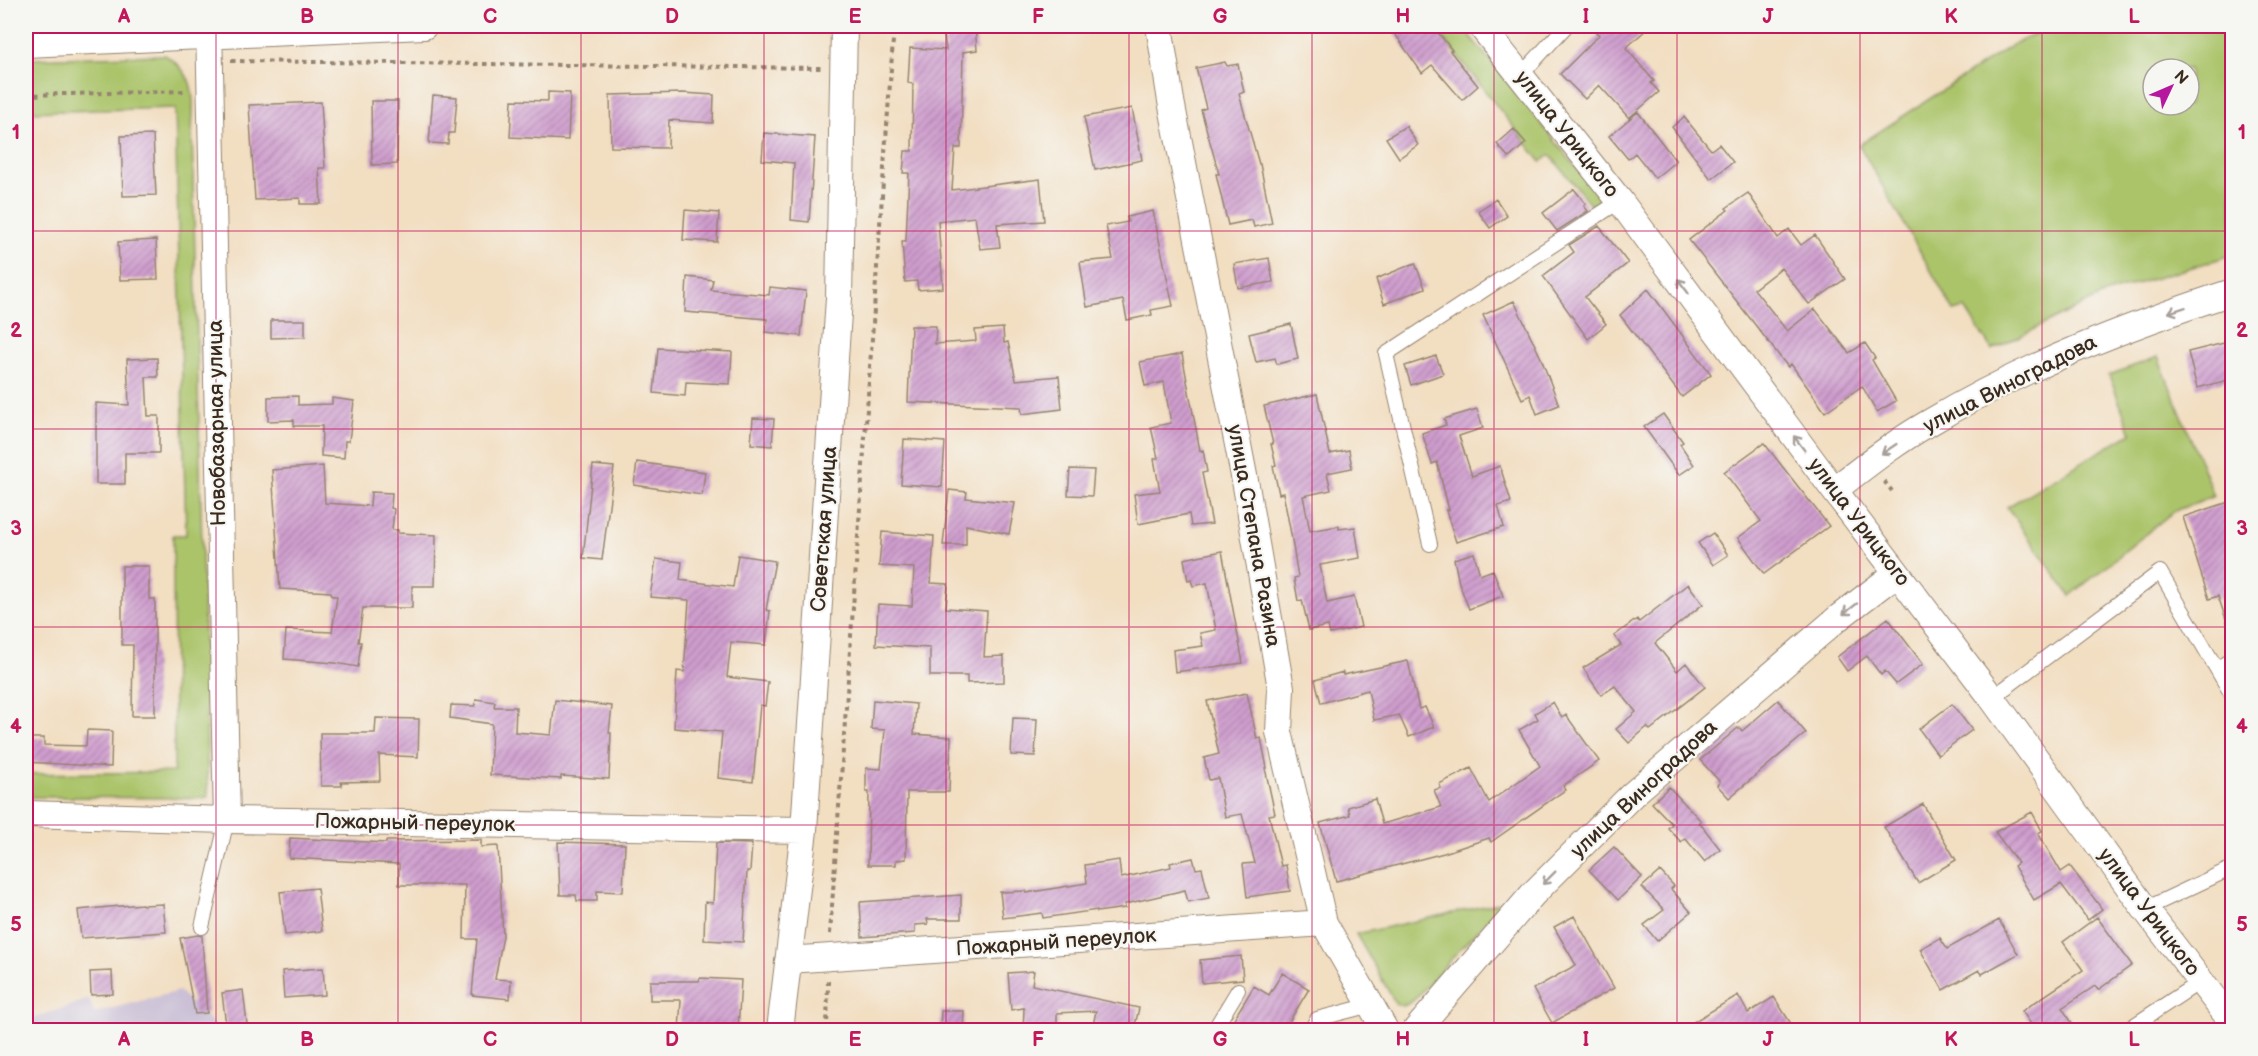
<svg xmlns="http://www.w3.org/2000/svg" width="2258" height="1056" font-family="'Balsamiq Sans',sans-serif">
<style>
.industrial{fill:#cabfd6}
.green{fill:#abc46a;stroke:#737744;stroke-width:1.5;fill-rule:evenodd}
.building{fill:url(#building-hatch)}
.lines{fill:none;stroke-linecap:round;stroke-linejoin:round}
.lane-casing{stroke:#968470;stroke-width:16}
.street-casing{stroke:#968470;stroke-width:28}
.path{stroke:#968470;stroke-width:4;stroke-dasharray:4.5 4.5;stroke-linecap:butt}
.lane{stroke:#fff;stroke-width:14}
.street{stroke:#fff;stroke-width:26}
.oneway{stroke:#a79f9a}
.grid{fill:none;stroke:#c2185b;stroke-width:1.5;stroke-opacity:0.55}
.labels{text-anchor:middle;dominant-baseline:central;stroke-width:4.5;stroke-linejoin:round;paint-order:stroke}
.street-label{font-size:21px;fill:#3b2a1e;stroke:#f6f6f2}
.neatline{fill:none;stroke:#c2185b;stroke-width:2}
.grid-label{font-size:20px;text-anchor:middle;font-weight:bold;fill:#c2185b}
</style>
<defs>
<pattern id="building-hatch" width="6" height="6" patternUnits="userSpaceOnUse" patternTransform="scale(1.5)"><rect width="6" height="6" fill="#cf9dce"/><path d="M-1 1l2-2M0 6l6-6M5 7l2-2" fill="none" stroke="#a980a7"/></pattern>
</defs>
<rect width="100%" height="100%" fill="#f6f6f2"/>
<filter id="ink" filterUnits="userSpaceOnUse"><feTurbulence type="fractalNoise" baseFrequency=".0167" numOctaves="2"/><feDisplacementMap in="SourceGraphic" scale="12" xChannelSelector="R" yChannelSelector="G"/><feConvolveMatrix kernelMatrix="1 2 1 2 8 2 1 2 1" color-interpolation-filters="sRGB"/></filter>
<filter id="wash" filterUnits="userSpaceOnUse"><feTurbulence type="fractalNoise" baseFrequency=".008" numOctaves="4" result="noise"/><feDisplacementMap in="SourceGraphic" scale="24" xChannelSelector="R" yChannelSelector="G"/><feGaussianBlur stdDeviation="1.35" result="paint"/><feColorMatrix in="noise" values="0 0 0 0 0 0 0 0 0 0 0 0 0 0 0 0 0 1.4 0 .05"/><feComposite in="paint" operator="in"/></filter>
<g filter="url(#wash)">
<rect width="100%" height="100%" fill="#f2dec1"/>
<!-- industrial -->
<path class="industrial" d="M 179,991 L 220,1030 L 26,1030 L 26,1021 L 89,999 L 94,1013 Z"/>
<!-- green -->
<path class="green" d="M 26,26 L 196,26 L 26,32 Z
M 1434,26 L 1462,26 L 1602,199 L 1592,206 L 1550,155 L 1541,162 Z
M 2052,26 L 2232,26 L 2232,255 L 2107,293 L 1992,350 L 1965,308 L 1954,311 L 1859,145 L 2012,45 ZM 2153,69 L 2189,69 L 2189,105 L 2153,105 Z
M 165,55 C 199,77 193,98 192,134 L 208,798 L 26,797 L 26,774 L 174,772 L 173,535 L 186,535 L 175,108 L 26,112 L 26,59 Z
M 2158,357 L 2214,496 L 2174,511 L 2070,596 L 2007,507 L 2131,433 L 2109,375 Z
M 1503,902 L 1414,1000 L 1404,1006 L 1396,1004 L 1356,934 Z"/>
<g id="blocks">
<!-- building -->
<path class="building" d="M 943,26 L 975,26 L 977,50 L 963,52 L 961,148 L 955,148 L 952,190 L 1040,179 L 1044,221 L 997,224 L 1000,247 L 980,249 L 975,217 L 938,221 L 943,288 L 918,290 L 917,281 L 905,282 L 902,241 L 906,241 L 909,173 L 903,173 L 905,151 L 912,151 L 913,84 L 908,83 L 910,48 L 946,50 Z
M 1388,26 L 1433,26 L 1452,50 L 1450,51 L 1478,86 L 1462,100 L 1432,65 L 1422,73 L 1401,43 L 1402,43 Z
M 1590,26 L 1650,26 L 1626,48 L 1654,81 L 1651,83 L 1659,92 L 1629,118 L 1599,85 L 1585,99 L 1560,74 L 1599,35 Z
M 1225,62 L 1227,66 L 1238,64 L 1244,92 L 1239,94 L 1259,164 L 1260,164 L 1272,223 L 1254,227 L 1252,220 L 1228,225 L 1216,174 L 1219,174 L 1201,110 L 1206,108 L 1196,68 Z
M 548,92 L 570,93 L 568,140 L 510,137 L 512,100 L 548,101 Z
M 683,93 L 714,95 L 713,123 L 669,120 L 668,148 L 611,147 L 610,95 Z
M 433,95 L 457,97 L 454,133 L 449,133 L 448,144 L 429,143 Z
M 371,101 L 398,101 L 397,164 L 372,165 Z
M 321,102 L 325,168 L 319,168 L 321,204 L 300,204 L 300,198 L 255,200 L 249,105 Z
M 1132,108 L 1142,160 L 1095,170 L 1084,117 Z
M 1638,112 L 1676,161 L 1655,178 L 1635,153 L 1628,159 L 1609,136 Z
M 1684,117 L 1711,150 L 1719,144 L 1733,162 L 1711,179 L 1672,127 Z
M 1406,126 L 1418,145 L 1399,158 L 1386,138 Z
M 1514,129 L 1526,143 L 1509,158 L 1497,144 Z
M 764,133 L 815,137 L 809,222 L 791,220 L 794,163 L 762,160 Z
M 153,135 L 156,195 L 123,196 L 121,136 Z
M 1574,189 L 1586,204 L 1584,206 L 1588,211 L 1557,231 L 1543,213 Z
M 1748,193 L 1778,238 L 1789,229 L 1801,245 L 1815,235 L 1845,279 L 1809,304 L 1781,268 L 1754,289 L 1787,331 L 1815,309 L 1849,353 L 1865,343 L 1875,358 L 1872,360 L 1896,401 L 1877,412 L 1862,386 L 1825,412 L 1791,364 L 1788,367 L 1689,240 L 1728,210 L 1726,208 Z
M 1496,199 L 1507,216 L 1490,228 L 1478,211 Z
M 685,210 L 719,213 L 717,242 L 683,240 Z
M 1153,211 L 1173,306 L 1151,310 L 1152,315 L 1127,320 L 1123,300 L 1087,307 L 1080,262 L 1113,259 L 1106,226 L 1128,222 L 1127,217 Z
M 1599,226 L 1628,263 L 1585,297 L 1606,324 L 1588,339 L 1543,276 L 1574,252 L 1569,245 Z
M 156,240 L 158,279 L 120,280 L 118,242 Z
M 1269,258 L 1273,282 L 1238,288 L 1234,264 Z
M 1415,263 L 1425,288 L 1384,304 L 1376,279 Z
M 687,277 L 713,280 L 711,290 L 769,295 L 770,287 L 806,291 L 801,336 L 766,332 L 767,319 L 685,312 Z
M 1648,289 L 1711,374 L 1682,397 L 1620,315 Z
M 1514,301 L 1541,358 L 1559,405 L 1537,414 L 1530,395 L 1522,399 L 1483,315 Z
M 271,320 L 305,320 L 305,337 L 271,338 Z
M 1291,324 L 1298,359 L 1277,364 L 1275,358 L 1256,362 L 1249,334 Z
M 911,326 L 936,326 L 935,344 L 976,341 L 975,330 L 1003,328 L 1004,343 L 1008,342 L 1016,380 L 1059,376 L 1062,409 L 1022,414 L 1021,407 L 908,402 Z
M 2232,341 L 2232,379 L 2197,388 L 2188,352 Z
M 658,348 L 732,352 L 730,384 L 686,382 L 685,396 L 654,393 Z
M 1182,354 L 1200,451 L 1203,450 L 1207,472 L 1202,473 L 1212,524 L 1191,526 L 1189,514 L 1138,524 L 1134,494 L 1160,491 L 1154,459 L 1158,458 L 1151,427 L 1171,423 L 1164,382 L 1145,386 L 1140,362 Z
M 1436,356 L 1443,374 L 1411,385 L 1405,366 Z
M 157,358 L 158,377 L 146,377 L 148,416 L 159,416 L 159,453 L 125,453 L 125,484 L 96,484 L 96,403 L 129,405 L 127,359 Z
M 1317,394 L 1330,454 L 1349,450 L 1352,468 L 1327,473 L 1331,490 L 1303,496 L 1310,531 L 1339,526 L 1339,529 L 1355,527 L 1360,558 L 1320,565 L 1327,603 L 1354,597 L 1361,627 L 1330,634 L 1328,626 L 1309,630 L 1302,600 L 1298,601 L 1294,578 L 1298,577 L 1291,534 L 1283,493 L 1279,494 L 1273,466 L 1276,465 L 1271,444 L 1273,444 L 1264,406 Z
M 298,396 L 298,405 L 332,404 L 332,398 L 354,401 L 349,441 L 345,441 L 344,458 L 321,456 L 322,426 L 294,426 L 294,420 L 268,421 L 268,397 Z
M 1477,409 L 1483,428 L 1459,436 L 1472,476 L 1500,466 L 1511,502 L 1498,506 L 1504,527 L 1456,542 L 1446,510 L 1449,510 L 1437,462 L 1432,464 L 1422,433 L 1446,425 L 1444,419 Z
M 1663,414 L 1683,442 L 1680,444 L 1694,465 L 1679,475 L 1644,427 Z
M 753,418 L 774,419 L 772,446 L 751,444 Z
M 904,439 L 945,442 L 942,487 L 901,484 Z
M 1764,443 L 1829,526 L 1764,574 L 1738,538 L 1761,521 L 1724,472 Z
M 637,462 L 705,472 L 702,495 L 634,485 Z
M 593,465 L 614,467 L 602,560 L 583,558 Z
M 323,466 L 325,503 L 370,506 L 371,492 L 392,493 L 391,508 L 394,509 L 392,530 L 398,530 L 398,533 L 436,535 L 435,586 L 412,586 L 412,608 L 363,608 L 358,642 L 361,642 L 358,667 L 335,663 L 284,659 L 286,630 L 332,632 L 337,596 L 332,596 L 331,592 L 280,589 L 272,470 Z
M 1070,469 L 1094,470 L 1092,496 L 1068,495 Z
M 949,490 L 967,492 L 966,498 L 1015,503 L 1009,534 L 966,525 L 966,545 L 943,545 Z
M 2232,501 L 2232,627 L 2229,628 L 2218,596 L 2209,599 L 2183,517 Z
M 882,532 L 934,536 L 931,583 L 948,584 L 946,608 L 987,611 L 984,657 L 1004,656 L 1004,682 L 967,683 L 967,676 L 930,676 L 930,648 L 876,645 L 878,604 L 912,606 L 914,568 L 879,566 Z
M 1713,533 L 1728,555 L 1713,565 L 1698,543 Z
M 1222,551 L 1243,663 L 1175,672 L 1173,650 L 1203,646 L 1200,633 L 1216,630 L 1207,583 L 1193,586 L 1191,580 L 1188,581 L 1184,559 Z
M 1474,553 L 1480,575 L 1493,570 L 1503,596 L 1469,609 L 1459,583 L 1454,559 Z
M 738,555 L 775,561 L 766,610 L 770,611 L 766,645 L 731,642 L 727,677 L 768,682 L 765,706 L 760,705 L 753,782 L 718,778 L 722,732 L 674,728 L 677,671 L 684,672 L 689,600 L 650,597 L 656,559 L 682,562 L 680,580 L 733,587 Z
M 122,566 L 149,566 L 149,599 L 155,599 L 155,716 L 132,716 L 133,645 L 122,645 Z
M 1688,584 L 1703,604 L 1655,643 L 1677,671 L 1686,663 L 1705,687 L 1650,730 L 1647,727 L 1629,743 L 1616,729 L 1636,712 L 1615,686 L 1601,695 L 1583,668 L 1621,645 L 1614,636 L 1637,619 L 1639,622 Z
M 1888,618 L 1923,664 L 1896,684 L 1885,671 L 1881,675 L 1867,656 L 1847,671 L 1837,657 Z
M 1408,661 L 1419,709 L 1425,707 L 1434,727 L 1409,737 L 1399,715 L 1374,720 L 1368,690 L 1321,703 L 1315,680 L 1343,672 L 1343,675 Z
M 1247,693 L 1257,739 L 1261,738 L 1267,768 L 1265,768 L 1275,814 L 1269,815 L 1281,866 L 1286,865 L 1290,891 L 1247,897 L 1243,864 L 1255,863 L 1242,814 L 1225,817 L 1218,778 L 1209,780 L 1204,758 L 1219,754 L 1207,701 Z
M 476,699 L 495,702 L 494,707 L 516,707 L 515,732 L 551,735 L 555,700 L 612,706 L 609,733 L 611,733 L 609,779 L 561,776 L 561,779 L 490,775 L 492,724 L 450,718 L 451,705 L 475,706 Z
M 873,700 L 916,704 L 914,734 L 951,737 L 949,792 L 907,792 L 906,859 L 896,860 L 896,865 L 868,865 L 869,792 L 866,792 L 866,768 L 881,769 L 885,730 L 871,729 Z
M 1778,700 L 1806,733 L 1729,798 L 1717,785 L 1720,782 L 1700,760 L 1739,727 L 1742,731 Z
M 1553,702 L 1562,718 L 1566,715 L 1599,761 L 1563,786 L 1565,790 L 1491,842 L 1489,838 L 1444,853 L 1336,881 L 1320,823 L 1350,815 L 1348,807 L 1375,799 L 1382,824 L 1441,807 L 1434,790 L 1441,788 L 1439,784 L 1471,768 L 1489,802 L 1540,766 L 1519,730 L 1538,719 L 1535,713 Z
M 1952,704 L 1972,730 L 1938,755 L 1919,729 Z
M 376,718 L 419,719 L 418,757 L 379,755 L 380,781 L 341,782 L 342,786 L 321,786 L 320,733 L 375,733 Z
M 1013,718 L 1037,719 L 1035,756 L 1011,755 Z
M 87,730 L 112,731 L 111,767 L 26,762 L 26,738 L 44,738 L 44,745 L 86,746 Z
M 1669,787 L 1701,821 L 1699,822 L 1720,849 L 1705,862 L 1685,838 L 1681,842 L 1668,828 L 1672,824 L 1652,803 Z
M 1923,804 L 1956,860 L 1918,883 L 1884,827 Z
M 2032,812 L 2042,831 L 2038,833 L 2061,872 L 2070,866 L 2102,909 L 2088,920 L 2061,884 L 2034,900 L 2014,866 L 2018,863 L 1995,832 Z
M 290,838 L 386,843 L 386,841 L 481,840 L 481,847 L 498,846 L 503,936 L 495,979 L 511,980 L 510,999 L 472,995 L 477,939 L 464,939 L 465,885 L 399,885 L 399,864 L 289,858 Z
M 558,842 L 625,844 L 623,892 L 597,891 L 597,901 L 577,901 L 576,895 L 560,895 Z
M 716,843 L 752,844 L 750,871 L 747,871 L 743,942 L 704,940 L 705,902 L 713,903 Z
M 1614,847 L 1642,877 L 1618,900 L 1589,870 Z
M 1193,858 L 1196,869 L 1202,868 L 1209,898 L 1188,902 L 1185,890 L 1125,904 L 1125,908 L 1097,912 L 1097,910 L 1043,918 L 1042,913 L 1003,918 L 1000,892 L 1026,891 L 1026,893 L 1087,883 L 1085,865 L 1119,860 L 1121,878 L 1171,867 L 1170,863 Z
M 1660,871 L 1674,886 L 1671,889 L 1691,912 L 1657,941 L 1644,925 L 1664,910 L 1642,887 Z
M 317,888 L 322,931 L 285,935 L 280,892 Z
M 961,895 L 961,919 L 927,919 L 928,924 L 915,925 L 915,933 L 862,937 L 860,902 Z
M 142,904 L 143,905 L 163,904 L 166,932 L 81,938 L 78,910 Z
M 1574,916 L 1614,988 L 1552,1023 L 1533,989 L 1576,965 L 1554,927 Z
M 2097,917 L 2132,965 L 2098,990 L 2095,986 L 2062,1008 L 2077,1030 L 2035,1030 L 2022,1011 L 2083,970 L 2063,942 Z
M 1999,920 L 2018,954 L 1982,974 L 1979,970 L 1943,990 L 1920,949 L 1940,938 L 1947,949 Z
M 198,935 L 202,936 L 207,1013 L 195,1014 L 180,938 Z
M 1241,956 L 1243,979 L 1202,983 L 1200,960 Z
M 323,968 L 325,995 L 284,998 L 282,971 Z
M 112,971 L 113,994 L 91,995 L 90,972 Z
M 1034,971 L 1032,985 L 1139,1008 L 1134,1030 L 1092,1030 L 1096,1011 L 1057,1013 L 1057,1030 L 1023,1030 L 1024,1008 L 1011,1010 L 1008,973 Z
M 1282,973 L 1309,989 L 1284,1030 L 1227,1030 L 1254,986 L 1269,995 Z
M 700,978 L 741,980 L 738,1030 L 679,1030 L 681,1000 L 650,1000 L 650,981 L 699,981 Z
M 243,990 L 247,1024 L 226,1026 L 222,993 Z
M 1738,995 L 1748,1013 L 1774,997 L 1795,1030 L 1680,1030 Z
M 941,1011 L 964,1011 L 963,1030 L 940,1030 Z"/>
</g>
</g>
<g filter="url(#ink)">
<use href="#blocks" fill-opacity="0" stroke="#968470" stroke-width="1.5"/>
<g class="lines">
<!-- lane casing -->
<g class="lane-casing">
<path id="lane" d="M 1521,75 L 1566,26
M 1430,544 L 1386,354 L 1620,201
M 2217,668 L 2232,660
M 1992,698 L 2160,572 L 2232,695
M 2145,909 L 2232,868
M 202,927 L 227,820
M 1214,1030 L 1238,990
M 1311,1030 L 1317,1019 L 1371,1005
M 2127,1030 L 2201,981"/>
</g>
<!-- street casing -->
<g class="street-casing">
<path id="street" d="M 209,26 L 227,820
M 1159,26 L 1171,101 L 1246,486 L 1281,688 L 1279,732 L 1324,923 L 1385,1030
M 1481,26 L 1620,201 L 1834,490 L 1992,698 L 2145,909 L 2232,1022
M 26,44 L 424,26
M 1834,490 C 1864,467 1894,443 1927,424 C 2024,366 2125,327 2232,292
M 26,814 L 227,820 L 804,830
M 788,960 L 1324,923
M 780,1030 L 804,830 L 839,298 L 844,26
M 1416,1030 L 1533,894 L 1633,794 L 1838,618 L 1897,573"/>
</g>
<!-- path -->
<path class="path" d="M 231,61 L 821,68
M 26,95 L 188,91
M 1884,481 L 1892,491
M 830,934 L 894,26
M 827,1030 L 828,981"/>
<!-- lane -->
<use href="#lane" class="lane"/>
<!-- street -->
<use href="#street" class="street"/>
</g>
<!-- one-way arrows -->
<defs><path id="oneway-shaft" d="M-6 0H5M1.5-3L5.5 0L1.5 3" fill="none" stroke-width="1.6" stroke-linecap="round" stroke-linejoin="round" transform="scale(1.5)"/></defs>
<g class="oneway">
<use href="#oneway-shaft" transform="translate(1683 286) rotate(-127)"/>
<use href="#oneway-shaft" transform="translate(2177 310) rotate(162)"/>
<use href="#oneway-shaft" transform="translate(1799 443) rotate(-127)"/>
<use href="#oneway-shaft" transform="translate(1889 449) rotate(146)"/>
<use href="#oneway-shaft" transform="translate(1850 609) rotate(142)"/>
<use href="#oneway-shaft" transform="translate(1549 878) rotate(135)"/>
</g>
</g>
<!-- grid -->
<path class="grid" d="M 216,26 L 216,1030M 398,26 L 398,1030M 581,26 L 581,1030M 764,26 L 764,1030M 946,26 L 946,1030M 1129,26 L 1129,1030M 1312,26 L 1312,1030M 1494,26 L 1494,1030M 1677,26 L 1677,1030M 1860,26 L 1860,1030M 2042,26 L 2042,1030M 26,231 L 2232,231M 26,429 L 2232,429M 26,627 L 2232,627M 26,825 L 2232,825"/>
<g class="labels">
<!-- street labels -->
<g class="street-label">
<text transform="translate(1567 134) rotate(52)">улица Урицкого</text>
<text transform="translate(2010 384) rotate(-27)">улица Виноградова</text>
<text transform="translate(217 423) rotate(-91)">Новобазарная улица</text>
<text transform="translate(1859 522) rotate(53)">улица Урицкого</text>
<text transform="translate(824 529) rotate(-86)">Советская улица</text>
<text transform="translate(1254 536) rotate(80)">улица Степана Разина</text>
<text transform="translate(1644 789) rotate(-43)">улица Виноградова</text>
<text transform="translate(415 823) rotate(1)">Пожарный переулок</text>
<text transform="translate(2149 912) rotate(53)">улица Урицкого</text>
<text transform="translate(1056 942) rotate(-4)">Пожарный переулок</text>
</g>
</g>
<!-- margin -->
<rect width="2258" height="1056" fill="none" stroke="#f6f6f2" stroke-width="66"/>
<!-- north arrow -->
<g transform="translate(2171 87) rotate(46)"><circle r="28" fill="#f6f6f2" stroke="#aba49d" stroke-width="1.5"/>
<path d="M0-4.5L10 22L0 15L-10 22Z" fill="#b5179e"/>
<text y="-9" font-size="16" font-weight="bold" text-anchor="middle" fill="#3b2a1e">N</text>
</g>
<rect x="33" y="33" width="2192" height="990" class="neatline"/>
<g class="grid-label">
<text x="124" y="23">A</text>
<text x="307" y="23">B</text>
<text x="490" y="23">C</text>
<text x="672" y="23">D</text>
<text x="855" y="23">E</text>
<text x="1038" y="23">F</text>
<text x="1220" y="23">G</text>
<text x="1403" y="23">H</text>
<text x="1586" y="23">I</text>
<text x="1768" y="23">J</text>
<text x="1951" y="23">K</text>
<text x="2134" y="23">L</text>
<text x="16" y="139">1</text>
<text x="2242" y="139">1</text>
<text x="16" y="337">2</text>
<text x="2242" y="337">2</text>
<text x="16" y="535">3</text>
<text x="2242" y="535">3</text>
<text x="16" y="733">4</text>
<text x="2242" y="733">4</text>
<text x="16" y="931">5</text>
<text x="2242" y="931">5</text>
<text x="124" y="1046">A</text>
<text x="307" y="1046">B</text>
<text x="490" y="1046">C</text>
<text x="672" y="1046">D</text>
<text x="855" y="1046">E</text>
<text x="1038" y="1046">F</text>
<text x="1220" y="1046">G</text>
<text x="1403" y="1046">H</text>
<text x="1586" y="1046">I</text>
<text x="1768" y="1046">J</text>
<text x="1951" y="1046">K</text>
<text x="2134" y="1046">L</text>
</g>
</svg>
